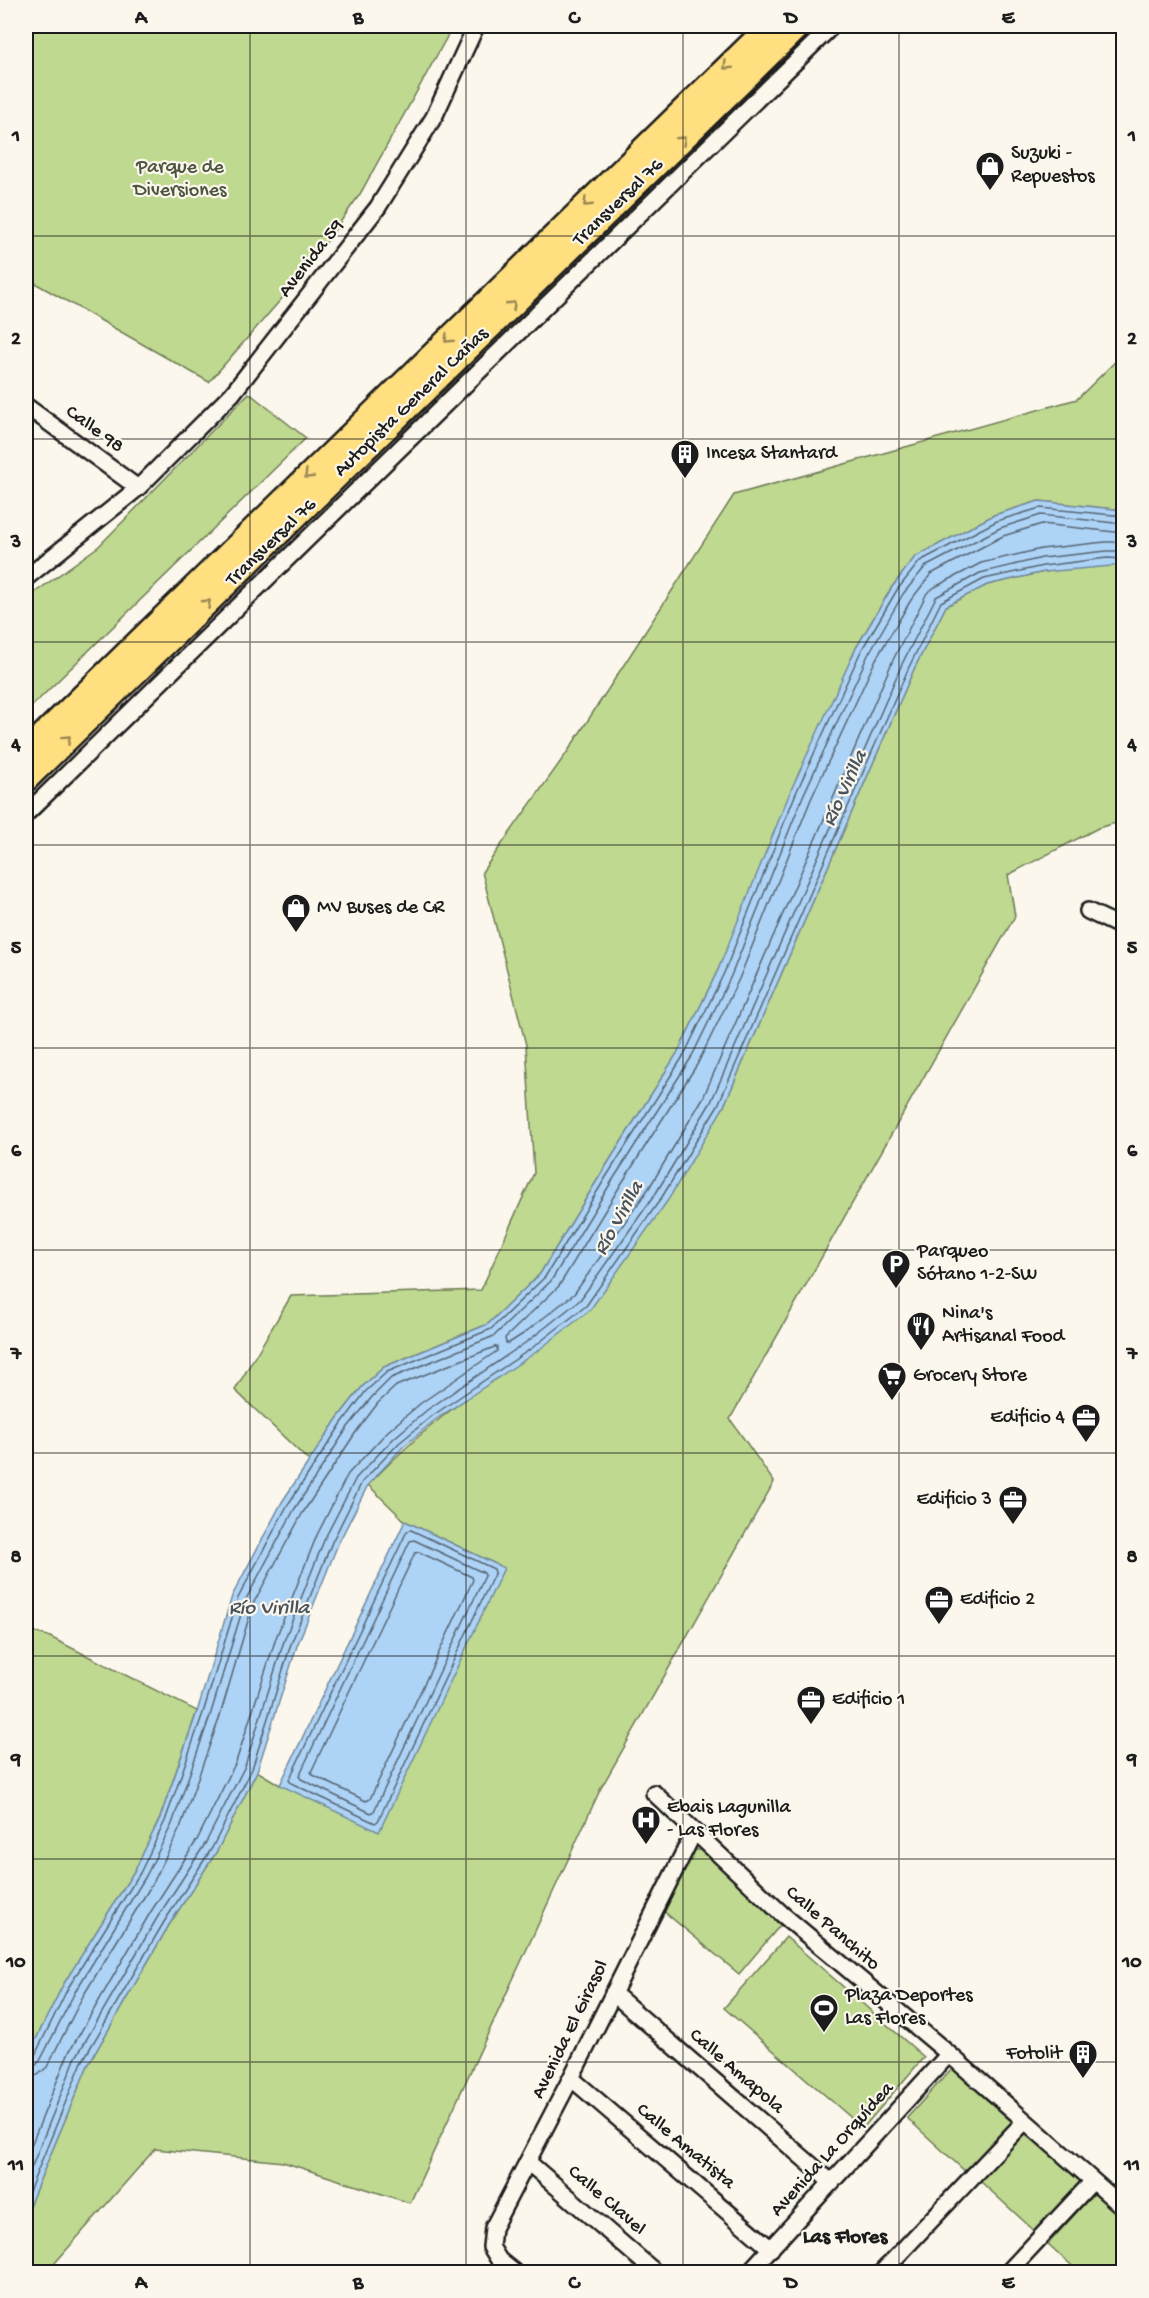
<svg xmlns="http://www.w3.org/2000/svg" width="1149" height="2298" font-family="'Gochi Hand',sans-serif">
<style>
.green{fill:#bfd990;stroke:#6e7a56;stroke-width:1.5}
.water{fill:#add3f6;stroke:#738a9f;stroke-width:1.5}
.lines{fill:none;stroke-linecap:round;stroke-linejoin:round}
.shore{stroke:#566573;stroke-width:1.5}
.minor-casing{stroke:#1c1c1c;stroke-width:20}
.highway-casing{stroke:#1c1c1c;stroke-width:27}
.minor{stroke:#fbf7ec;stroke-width:15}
.highway{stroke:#ffdf80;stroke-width:22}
.oneway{stroke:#998753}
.grid{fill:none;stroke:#1c1c1c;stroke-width:1.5;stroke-opacity:0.55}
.labels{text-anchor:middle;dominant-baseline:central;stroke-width:4.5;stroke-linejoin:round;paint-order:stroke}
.poi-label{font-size:20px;fill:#1c1c1c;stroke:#fbf7ec;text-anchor:start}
.park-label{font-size:20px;fill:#4d553f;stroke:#fbf7ec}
.street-label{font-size:20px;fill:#1c1c1c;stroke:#fbf7ec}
.water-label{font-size:21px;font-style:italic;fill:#48535d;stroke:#fbf7ec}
.neighbourhood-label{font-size:21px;font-weight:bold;fill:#1c1c1c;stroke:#fbf7ec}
.neatline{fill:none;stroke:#1c1c1c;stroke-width:2}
.grid-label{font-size:20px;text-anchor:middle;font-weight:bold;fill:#1c1c1c}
</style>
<rect width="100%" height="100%" fill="#fbf7ec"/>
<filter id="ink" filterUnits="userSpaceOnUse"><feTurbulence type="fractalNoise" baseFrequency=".0167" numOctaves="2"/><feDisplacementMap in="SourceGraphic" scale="12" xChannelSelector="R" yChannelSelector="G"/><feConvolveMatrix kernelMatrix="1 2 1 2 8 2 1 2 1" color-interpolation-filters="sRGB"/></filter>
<g filter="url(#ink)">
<!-- green -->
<path class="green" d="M 26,26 L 453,26 L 360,194 L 305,272 L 209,382 L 26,278 Z
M 1123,354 L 1123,510 L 1039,501 L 994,515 L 915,557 L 892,587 L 856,648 L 718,970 L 678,1052 L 601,1174 L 540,1274 L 488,1324 L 384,1367 L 362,1387 L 337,1419 L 310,1462 L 235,1390 L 291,1296 L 481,1290 L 534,1173 L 526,1045 L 482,872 L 568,751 L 734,495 L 1077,399 Z
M 249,393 L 306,438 L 26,712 L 26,599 L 99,546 Z
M 1108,564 L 1123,565 L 1123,821 L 1098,828 L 1008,875 L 1015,916 L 730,1419 L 774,1482 L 600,1790 L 410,2203 L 283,2162 L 155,2149 L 47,2272 L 26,2272 L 26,2213 L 88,2065 L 169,1925 L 217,1851 L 257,1771 L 280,1785 L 504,1568 L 405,1521 L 368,1485 C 402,1449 432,1423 472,1394 L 723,1108 L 914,669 L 946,606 L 987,585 L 1044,572 Z
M 26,1630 L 48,1636 L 197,1711 L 160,1818 L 135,1870 L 63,1985 L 26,2059 Z
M 693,1850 L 701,1850 L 782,1923 L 739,1974 L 661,1909 Z
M 786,1937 L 924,2057 L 863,2128 L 724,2008 Z
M 954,2066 L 1016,2122 L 968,2174 L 907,2118 Z
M 1027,2128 L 1088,2185 L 1041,2237 L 979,2180 Z
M 1095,2192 L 1123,2218 L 1123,2272 L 1079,2272 L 1048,2244 Z"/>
<!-- water -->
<path class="water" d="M 1039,501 L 1123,510 L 1123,565 L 1044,572 L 987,585 L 946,606 L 914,669 L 723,1108 L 668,1200 L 590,1310 L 536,1352 L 435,1420 L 403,1447 L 368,1485 L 338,1544 L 297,1646 L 257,1771 L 217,1851 L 169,1925 L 88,2065 L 26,2213 L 26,2059 L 63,1985 L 135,1870 L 160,1818 L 197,1712 L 232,1596 L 282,1502 L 337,1419 L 362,1387 L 384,1367 L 488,1324 L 540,1274 L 601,1174 L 678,1052 L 718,970 L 791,790 L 856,648 L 892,587 L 915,557 L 994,515 Z
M 405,1521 L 504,1568 L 379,1832 L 280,1785 Z"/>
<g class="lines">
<!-- shore -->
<path class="shore" d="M 1124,533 L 1042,524 L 1003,536 L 931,574 L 911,600 L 876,659 L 811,799 L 739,979 L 698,1063 L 620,1186 L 559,1286 L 505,1338 L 506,1343 L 509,1343 L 523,1334 L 574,1294 L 649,1188 L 703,1098 L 893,660 L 927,593 L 935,587 L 981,563 L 1041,549 L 1105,542 L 1124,542
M 411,1530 L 494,1569 L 495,1572 L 378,1821 L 375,1823 L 291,1783 L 289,1780 L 407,1531 Z
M 414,1540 L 484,1573 L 485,1576 L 374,1811 L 371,1813 L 301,1779 L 299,1776 L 410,1541 Z
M 419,1552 L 472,1577 L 473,1580 L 370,1799 L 366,1801 L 313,1775 L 311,1772 L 415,1553 Z
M 26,2061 L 34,2057 L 68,1988 L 140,1873 L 165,1821 L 203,1713 L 238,1598 L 287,1506 L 342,1423 L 366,1391 L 387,1372 L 491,1329 L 545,1277 L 606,1177 L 684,1055 L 724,973 L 796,793 L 861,651 L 897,590 L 920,561 L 997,521 L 1040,508 L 1124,516
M 26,2068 L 34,2067 L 40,2061 L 75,1992 L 146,1876 L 172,1824 L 210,1716 L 245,1601 L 294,1510 L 348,1427 L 372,1397 L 391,1378 L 494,1336 L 551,1281 L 612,1181 L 691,1058 L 731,976 L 803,796 L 868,655 L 903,594 L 925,567 L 1000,528 L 1041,515 L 1124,524
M 26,2077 L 38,2075 L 47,2067 L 83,1996 L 154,1881 L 180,1828 L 219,1719 L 253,1604 L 302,1514 L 356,1432 L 378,1403 L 396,1386 L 497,1346 L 497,1351 L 421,1403 L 388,1431 L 348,1474 L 317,1535 L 276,1638 L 236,1762 L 197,1840 L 150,1913 L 68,2054 L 26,2158
M 26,2181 L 75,2059 L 157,1918 L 205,1844 L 245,1766 L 284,1641 L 325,1538 L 356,1478 L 394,1438 L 427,1410 L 528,1341 L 580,1300 L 656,1193 L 711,1102 L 902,664 L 936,597 L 980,573 L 1042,558 L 1107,551 L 1124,551
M 26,2199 L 82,2062 L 164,1922 L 212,1848 L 252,1769 L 291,1644 L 332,1542 L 362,1482 L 399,1443 L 432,1416 L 532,1348 L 586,1306 L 662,1197 L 718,1105 L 909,667 L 941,602 L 984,579 L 1043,566 L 1107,558 L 1124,559"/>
<!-- minor casing -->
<g class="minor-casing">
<path id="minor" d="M 26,406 L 138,488
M 26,578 L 138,488 L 232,394 L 378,207 L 434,117 L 476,26
M 26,814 L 832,26
M 1088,911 L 1124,928
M 654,1793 L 782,1914 L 949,2054 L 1124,2208
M 613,1993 L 832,2183
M 571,2078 L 771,2249
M 528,2162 L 655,2272
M 514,2272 L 499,2260 L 491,2247 L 493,2228 L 571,2078 L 694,1832
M 749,2272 L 949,2054
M 882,2272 L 1025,2121
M 1008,2272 L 1092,2182"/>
</g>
<!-- highway casing -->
<g class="highway-casing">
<path id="highway" d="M 26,751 L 769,26
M 26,780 L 799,26"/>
</g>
<!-- minor -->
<use href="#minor" class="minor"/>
<!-- highway -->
<use href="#highway" class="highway"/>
</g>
<!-- one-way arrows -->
<defs><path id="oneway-chevron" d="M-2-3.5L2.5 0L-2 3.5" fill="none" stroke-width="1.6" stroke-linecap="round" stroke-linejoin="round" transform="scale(1.5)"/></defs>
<g class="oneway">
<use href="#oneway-chevron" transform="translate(727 66) rotate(136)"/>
<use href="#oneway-chevron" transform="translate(682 140) rotate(-44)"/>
<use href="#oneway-chevron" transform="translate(587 203) rotate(136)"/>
<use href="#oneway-chevron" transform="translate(512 305) rotate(-44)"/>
<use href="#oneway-chevron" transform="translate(448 339) rotate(136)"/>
<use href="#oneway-chevron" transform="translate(308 475) rotate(136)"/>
<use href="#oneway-chevron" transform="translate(207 603) rotate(-44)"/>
<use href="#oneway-chevron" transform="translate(67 739) rotate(-44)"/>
</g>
</g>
<!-- grid -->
<path class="grid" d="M 250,26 L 250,2272M 466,26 L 466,2272M 683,26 L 683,2272M 899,26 L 899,2272M 26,236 L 1124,236M 26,439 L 1124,439M 26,642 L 1124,642M 26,845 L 1124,845M 26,1048 L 1124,1048M 26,1250 L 1124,1250M 26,1453 L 1124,1453M 26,1656 L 1124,1656M 26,1859 L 1124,1859M 26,2062 L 1124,2062"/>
<!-- icons -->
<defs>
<g id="shop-pin" transform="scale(1.5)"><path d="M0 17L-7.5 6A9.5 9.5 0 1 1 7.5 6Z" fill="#1c1c1c" stroke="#fbf7ec"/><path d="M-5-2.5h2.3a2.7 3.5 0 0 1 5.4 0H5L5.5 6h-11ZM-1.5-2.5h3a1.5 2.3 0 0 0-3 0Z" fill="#fff"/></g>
<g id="building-pin" transform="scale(1.5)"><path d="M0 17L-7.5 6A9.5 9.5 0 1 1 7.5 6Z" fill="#1c1c1c" stroke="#fbf7ec"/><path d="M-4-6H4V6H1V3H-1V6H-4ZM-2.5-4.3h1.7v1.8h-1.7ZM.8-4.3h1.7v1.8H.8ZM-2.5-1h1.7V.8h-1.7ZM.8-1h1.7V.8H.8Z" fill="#fff"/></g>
<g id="parking-pin" transform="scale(1.5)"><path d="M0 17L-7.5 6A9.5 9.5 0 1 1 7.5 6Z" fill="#1c1c1c" stroke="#fbf7ec"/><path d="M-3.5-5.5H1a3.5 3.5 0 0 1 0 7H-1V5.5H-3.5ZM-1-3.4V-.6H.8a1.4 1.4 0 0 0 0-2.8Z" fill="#fff"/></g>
<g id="restaurant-pin" transform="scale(1.5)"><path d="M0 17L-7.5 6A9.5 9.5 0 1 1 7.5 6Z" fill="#1c1c1c" stroke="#fbf7ec"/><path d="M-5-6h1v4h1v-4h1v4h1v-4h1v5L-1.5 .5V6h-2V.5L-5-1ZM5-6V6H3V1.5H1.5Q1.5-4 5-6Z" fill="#fff"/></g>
<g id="supermarket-pin" transform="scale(1.5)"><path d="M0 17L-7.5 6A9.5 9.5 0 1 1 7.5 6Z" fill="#1c1c1c" stroke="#fbf7ec"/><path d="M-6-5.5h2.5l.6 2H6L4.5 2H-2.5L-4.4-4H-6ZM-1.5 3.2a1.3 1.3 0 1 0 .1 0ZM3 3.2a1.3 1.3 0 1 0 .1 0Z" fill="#fff"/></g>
<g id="office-pin" transform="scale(1.5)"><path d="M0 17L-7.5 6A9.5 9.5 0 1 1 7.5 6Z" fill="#1c1c1c" stroke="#fbf7ec"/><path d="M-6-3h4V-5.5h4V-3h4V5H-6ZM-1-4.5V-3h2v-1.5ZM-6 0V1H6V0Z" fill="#fff"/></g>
<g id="hospital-pin" transform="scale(1.5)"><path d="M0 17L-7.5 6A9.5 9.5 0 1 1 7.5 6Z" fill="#1c1c1c" stroke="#fbf7ec"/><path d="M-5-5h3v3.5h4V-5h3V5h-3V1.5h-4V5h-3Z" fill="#fff"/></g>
<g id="stadium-pin" transform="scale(1.5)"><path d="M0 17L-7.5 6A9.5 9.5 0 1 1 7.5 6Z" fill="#1c1c1c" stroke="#fbf7ec"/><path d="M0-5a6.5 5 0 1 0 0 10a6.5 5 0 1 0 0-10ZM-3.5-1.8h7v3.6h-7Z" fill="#fff"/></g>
</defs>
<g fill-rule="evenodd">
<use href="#shop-pin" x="990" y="166"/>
<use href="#building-pin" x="685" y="454"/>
<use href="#shop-pin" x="296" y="908"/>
<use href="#parking-pin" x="896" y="1264"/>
<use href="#restaurant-pin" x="921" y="1326"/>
<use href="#supermarket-pin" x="892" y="1376"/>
<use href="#office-pin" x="1086" y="1418"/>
<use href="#office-pin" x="1013" y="1500"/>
<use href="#office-pin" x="939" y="1600"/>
<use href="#office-pin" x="811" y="1700"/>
<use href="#hospital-pin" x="646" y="1820"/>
<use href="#stadium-pin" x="824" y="2008"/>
<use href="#building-pin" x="1083" y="2054"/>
</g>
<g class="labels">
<!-- poi labels -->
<g class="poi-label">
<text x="1011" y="154">Suzuki -<tspan x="1011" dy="23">Repuestos</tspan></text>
<text x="706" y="454">Incesa Stantard</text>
<text x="317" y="908">MV Buses de CR</text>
<text x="917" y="1252">Parqueo<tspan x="917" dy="23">Sótano 1-2-SW</tspan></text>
<text x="942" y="1314">Nina's<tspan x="942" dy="23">Artisanal Food</tspan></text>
<text x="913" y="1376">Grocery Store</text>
<text x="1065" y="1418" text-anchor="end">Edificio 4</text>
<text x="992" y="1500" text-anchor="end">Edificio 3</text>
<text x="960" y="1600">Edificio 2</text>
<text x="832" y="1700">Edificio 1</text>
<text x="667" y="1808">Ebais Lagunilla<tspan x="667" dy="23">- Las Flores</tspan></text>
<text x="845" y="1996">Plaza Deportes<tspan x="845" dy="23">Las Flores</tspan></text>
<text x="1062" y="2054" text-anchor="end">Fotolit</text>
</g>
<!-- park labels -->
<g class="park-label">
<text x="180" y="168">Parque de<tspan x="180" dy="23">Diversiones</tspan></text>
</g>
<!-- street labels -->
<g class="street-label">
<text transform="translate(619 203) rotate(-44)">Transversal 76</text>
<text transform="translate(312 259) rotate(-52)">Avenida 59</text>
<text transform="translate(412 403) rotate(-44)">Autopista General Cañas</text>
<text transform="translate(94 430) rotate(36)">Calle 98</text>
<text transform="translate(272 543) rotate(-44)">Transversal 76</text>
<text transform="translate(832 1929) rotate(41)">Calle Panchito</text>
<text transform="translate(571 2030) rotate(-64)">Avenida El Girasol</text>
<text transform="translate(736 2072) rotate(41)">Calle Amapola</text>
<text transform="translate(685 2147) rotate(40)">Calle Amatista</text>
<text transform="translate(833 2150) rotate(-48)">Avenida La Orquídea</text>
<text transform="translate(606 2201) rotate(41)">Calle Clavel</text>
</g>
<!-- water labels -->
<g class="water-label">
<text transform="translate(846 789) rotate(-65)">Río Virilla</text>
<text transform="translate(620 1219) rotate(-61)">Río Virilla</text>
<text x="269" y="1609">Río Virilla</text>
</g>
<!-- neighbourhood labels -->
<g class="neighbourhood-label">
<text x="845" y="2238">Las Flores</text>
</g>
</g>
<!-- margin -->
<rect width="1149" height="2298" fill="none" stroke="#fbf7ec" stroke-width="66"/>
<rect x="33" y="33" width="1083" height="2232" class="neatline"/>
<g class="grid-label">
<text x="141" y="23">A</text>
<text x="358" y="23">B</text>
<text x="574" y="23">C</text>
<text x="791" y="23">D</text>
<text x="1008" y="23">E</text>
<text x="16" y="141">1</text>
<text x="1132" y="141">1</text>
<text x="16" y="344">2</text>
<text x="1132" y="344">2</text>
<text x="16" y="547">3</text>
<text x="1132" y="547">3</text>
<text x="16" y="750">4</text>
<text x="1132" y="750">4</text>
<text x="16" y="953">5</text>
<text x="1132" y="953">5</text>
<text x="16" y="1156">6</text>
<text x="1132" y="1156">6</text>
<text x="16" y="1359">7</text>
<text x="1132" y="1359">7</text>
<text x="16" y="1562">8</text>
<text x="1132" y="1562">8</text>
<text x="16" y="1765">9</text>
<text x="1132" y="1765">9</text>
<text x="16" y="1967">10</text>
<text x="1132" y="1967">10</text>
<text x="16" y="2170">11</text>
<text x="1132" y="2170">11</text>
<text x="141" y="2288">A</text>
<text x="358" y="2288">B</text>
<text x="574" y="2288">C</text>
<text x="791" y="2288">D</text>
<text x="1008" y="2288">E</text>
</g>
</svg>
